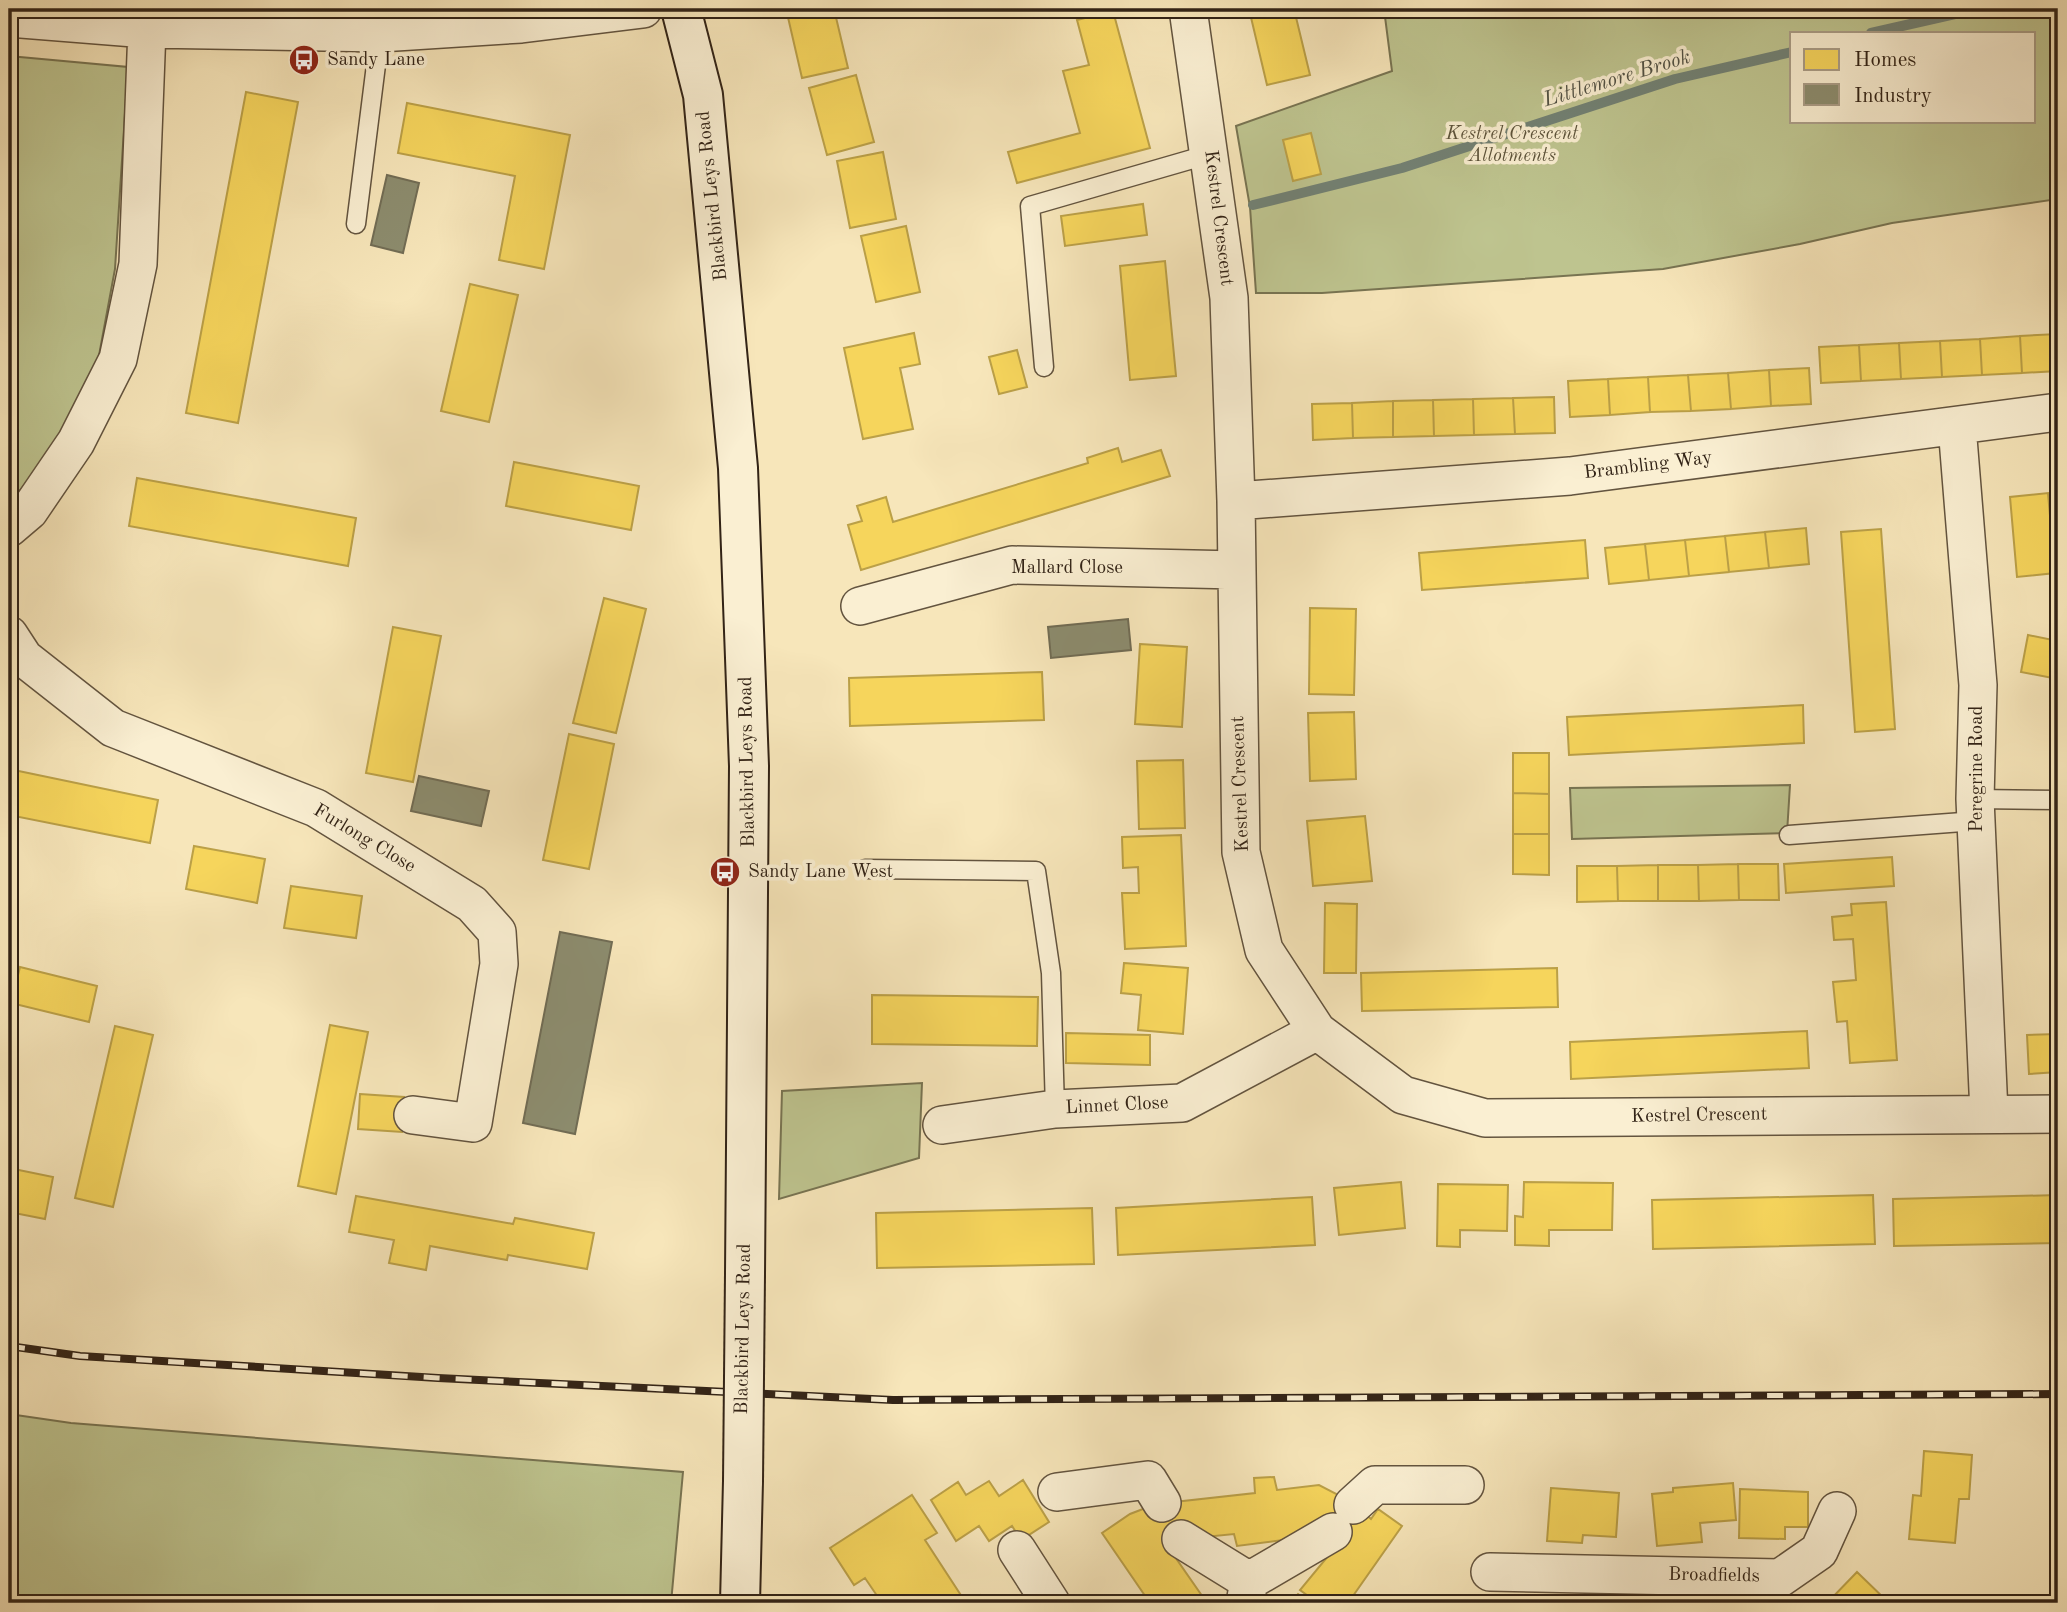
<svg xmlns="http://www.w3.org/2000/svg" width="2067" height="1612" font-family="'Old Standard TT',serif">
<style>
.green{fill:#bec48f;stroke:#787452;stroke-width:2;fill-rule:evenodd}
.homes{fill:#f6d55c;stroke:#bba047;stroke-width:2}
.industry{fill:#8c8c6e;stroke:#716c54;stroke-width:2}
.lines{fill:none;stroke-linecap:round;stroke-linejoin:round}
.stream{stroke:#728174;stroke-width:10}
.lane-casing{stroke:#63543f;stroke-width:21}
.street-casing{stroke:#63543f;stroke-width:40}
.secondary-casing{stroke:#322316;stroke-width:42}
.lane{stroke:#faefd2;stroke-width:18}
.street{stroke:#faefd2;stroke-width:37}
.secondary{stroke:#faefd2;stroke-width:38}
.rail-casing{stroke:#322316;stroke-width:8}
.rail{stroke:#faefd2;stroke-width:5;stroke-dasharray:16;stroke-linecap:butt}
.secondary-bridge-casing{stroke:#322316;stroke-width:42;stroke-linecap:butt}
.secondary-bridge{stroke:#faefd2;stroke-width:38}
.labels{text-anchor:middle;dominant-baseline:central;stroke-width:7;stroke-linejoin:round;paint-order:stroke}
.poi-label{font-size:19px;fill:#322316;stroke:#faefd2;text-anchor:start}
.park-label{font-size:19px;font-style:italic;fill:#5c533a;stroke:#faefd2}
.street-label{font-size:19px;fill:#322316;stroke:#faefd2}
.water-label{font-size:21px;font-style:italic;fill:#525245;stroke:#faefd2}
</style>
<rect width="100%" height="100%" fill="#f7e6ba"/>
<filter id="stains"><feTurbulence type="fractalNoise" baseFrequency=".00286" numOctaves="4"/><feColorMatrix values="0 0 0 0 .2 0 0 0 0 .09 0 0 0 0 .02 0 0 0 .5 -.17"/></filter>
<radialGradient id="worn" r=".72"><stop offset=".6" stop-color="#630" stop-opacity="0"/><stop offset="1" stop-color="#630" stop-opacity=".3"/></radialGradient>
<!-- green -->
<path class="green" d="M 1384,9 L 2058,9 L 2058,199 L 1892,223 L 1800,244 L 1663,269 L 1322,293 L 1256,293 L 1250,207 L 1236,126 L 1392,71 ZM 1792,33 L 2034,33 L 2034,121 L 1792,121 Z
M 9,56 L 128,67 L 115,269 L 95,377 L 61,439 L 9,504 Z
M 1790,785 L 1787,833 L 1572,839 L 1570,788 Z
M 922,1083 L 919,1158 L 779,1199 L 782,1091 Z
M 9,1414 L 71,1423 L 683,1472 L 671,1603 L 9,1603 Z"/>
<!-- homes -->
<path class="homes" d="M 804,9 L 834,9 L 848,68 L 802,78 L 787,13 Z
M 1249,9 L 1294,9 L 1310,75 L 1267,85 Z
M 1113,11 L 1150,148 L 1017,183 L 1008,152 L 1080,133 L 1063,71 L 1089,65 L 1077,20 Z
M 856,75 L 874,142 L 827,155 L 809,88 Z
M 246,92 L 298,102 L 238,423 L 186,413 Z
M 407,103 L 570,135 L 544,269 L 499,260 L 515,176 L 398,153 Z
M 1311,133 L 1321,174 L 1293,181 L 1283,140 Z
M 883,152 L 896,219 L 850,228 L 837,161 Z
M 1143,204 L 1147,235 L 1065,246 L 1061,216 Z
M 906,226 L 920,292 L 876,302 L 861,236 Z
M 1165,261 L 1176,376 L 1130,380 L 1120,266 Z
M 470,284 L 518,295 L 489,422 L 441,411 Z
M 914,333 L 920,364 L 900,368 L 913,429 L 863,439 L 844,348 Z
M 2058,334 L 2058,371 L 2022,373 L 2020,336 Z
M 2020,336 L 2022,373 L 1982,375 L 1980,339 Z
M 1980,339 L 1982,375 L 1942,377 L 1940,341 Z
M 1940,341 L 1942,377 L 1901,379 L 1899,343 Z
M 1899,343 L 1901,379 L 1861,381 L 1859,345 Z
M 1859,345 L 1861,381 L 1821,383 L 1819,347 Z
M 1017,350 L 1027,387 L 999,394 L 989,357 Z
M 1809,368 L 1811,404 L 1771,406 L 1769,370 Z
M 1769,370 L 1771,406 L 1731,409 L 1728,373 Z
M 1728,373 L 1731,409 L 1691,411 L 1688,375 Z
M 1688,375 L 1691,411 L 1650,412 L 1648,377 Z
M 1648,377 L 1650,412 L 1610,415 L 1608,379 Z
M 1608,379 L 1610,415 L 1570,417 L 1568,381 Z
M 1554,397 L 1555,433 L 1515,434 L 1513,398 Z
M 1513,398 L 1515,434 L 1474,435 L 1473,399 Z
M 1473,399 L 1474,435 L 1434,436 L 1433,400 Z
M 1433,400 L 1434,436 L 1393,437 L 1393,401 Z
M 1393,401 L 1393,437 L 1353,438 L 1352,403 Z
M 1352,403 L 1353,438 L 1313,440 L 1312,404 Z
M 1118,448 L 1122,462 L 1161,450 L 1170,476 L 861,570 L 848,525 L 862,521 L 857,506 L 886,497 L 893,522 L 1088,463 L 1087,458 Z
M 514,462 L 639,486 L 631,530 L 506,506 Z
M 137,478 L 356,518 L 348,566 L 129,526 Z
M 2048,493 L 2055,573 L 2017,577 L 2010,497 Z
M 1806,528 L 1809,564 L 1769,568 L 1765,532 Z
M 1881,529 L 1895,729 L 1855,732 L 1841,532 Z
M 1765,532 L 1769,568 L 1729,572 L 1725,536 Z
M 1725,536 L 1729,572 L 1689,576 L 1685,540 Z
M 1585,540 L 1588,578 L 1422,590 L 1419,553 Z
M 1685,540 L 1689,576 L 1649,580 L 1645,544 Z
M 1645,544 L 1649,580 L 1609,584 L 1605,548 Z
M 604,598 L 646,609 L 616,733 L 573,723 Z
M 1310,608 L 1356,609 L 1354,695 L 1309,694 Z
M 393,627 L 441,636 L 413,782 L 366,773 Z
M 2028,635 L 2058,641 L 2058,679 L 2021,672 Z
M 1140,644 L 1187,647 L 1182,727 L 1135,724 Z
M 1042,672 L 1044,720 L 850,726 L 849,678 Z
M 1803,705 L 1804,743 L 1569,755 L 1567,717 Z
M 1354,712 L 1356,779 L 1310,781 L 1308,713 Z
M 569,734 L 614,744 L 589,869 L 543,860 Z
M 1513,753 L 1549,753 L 1549,794 L 1513,793 Z
M 1183,760 L 1185,828 L 1139,829 L 1137,761 Z
M 9,769 L 158,800 L 150,843 L 9,815 Z
M 1513,793 L 1549,794 L 1549,834 L 1513,834 Z
M 1365,816 L 1372,881 L 1313,886 L 1307,821 Z
M 1513,834 L 1549,834 L 1549,875 L 1513,874 Z
M 1181,835 L 1186,946 L 1125,949 L 1122,893 L 1139,893 L 1138,867 L 1123,868 L 1122,837 Z
M 194,846 L 265,859 L 257,903 L 186,889 Z
M 1892,857 L 1894,886 L 1786,893 L 1784,864 Z
M 1738,864 L 1778,864 L 1779,900 L 1739,900 Z
M 1738,864 L 1739,900 L 1699,901 L 1698,865 Z
M 1658,865 L 1698,865 L 1699,901 L 1658,901 Z
M 1658,865 L 1658,901 L 1618,901 L 1617,866 Z
M 1577,866 L 1617,866 L 1618,901 L 1577,902 Z
M 291,886 L 362,896 L 356,938 L 284,928 Z
M 1886,902 L 1897,1060 L 1850,1063 L 1847,1021 L 1837,1022 L 1833,982 L 1856,980 L 1853,939 L 1834,940 L 1832,917 L 1852,915 L 1851,904 Z
M 1325,903 L 1357,904 L 1356,973 L 1324,973 Z
M 1124,963 L 1188,968 L 1183,1034 L 1138,1030 L 1141,995 L 1121,993 Z
M 20,967 L 97,986 L 89,1022 L 11,1003 Z
M 1557,968 L 1558,1007 L 1362,1011 L 1361,973 Z
M 872,995 L 1038,997 L 1037,1046 L 872,1044 Z
M 330,1025 L 368,1032 L 336,1194 L 298,1186 Z
M 115,1026 L 153,1035 L 113,1207 L 75,1198 Z
M 1807,1031 L 1809,1068 L 1571,1079 L 1570,1042 Z
M 1066,1033 L 1150,1035 L 1150,1065 L 1066,1063 Z
M 2058,1034 L 2058,1072 L 2029,1074 L 2027,1035 Z
M 360,1094 L 404,1097 L 402,1132 L 358,1129 Z
M 9,1168 L 53,1177 L 45,1219 L 9,1212 Z
M 1401,1182 L 1405,1228 L 1339,1235 L 1334,1188 Z
M 1524,1182 L 1613,1183 L 1612,1230 L 1549,1230 L 1549,1246 L 1515,1245 L 1515,1216 L 1523,1217 Z
M 1438,1184 L 1508,1185 L 1507,1231 L 1460,1230 L 1460,1247 L 1437,1246 Z
M 1873,1195 L 1875,1244 L 1653,1249 L 1652,1200 Z
M 2058,1195 L 2058,1243 L 1894,1246 L 1893,1199 Z
M 356,1196 L 513,1224 L 515,1218 L 594,1233 L 587,1269 L 508,1255 L 507,1260 L 430,1246 L 426,1270 L 389,1263 L 394,1240 L 349,1232 Z
M 1312,1197 L 1315,1245 L 1118,1255 L 1116,1208 Z
M 1092,1208 L 1094,1264 L 877,1268 L 876,1213 Z
M 1924,1451 L 1972,1455 L 1969,1499 L 1959,1499 L 1955,1543 L 1909,1539 L 1913,1495 L 1921,1496 Z
M 1274,1477 L 1277,1490 L 1319,1485 L 1350,1501 L 1371,1519 L 1378,1509 L 1402,1526 L 1348,1603 L 1318,1603 L 1300,1590 L 1343,1538 L 1320,1525 L 1303,1528 L 1298,1538 L 1237,1546 L 1234,1534 L 1164,1541 L 1207,1603 L 1150,1603 L 1102,1533 L 1130,1514 L 1156,1504 L 1255,1493 L 1254,1478 Z
M 1023,1480 L 1049,1522 L 1021,1540 L 1012,1526 L 989,1541 L 979,1526 L 956,1541 L 931,1500 L 958,1482 L 966,1495 L 989,1481 L 999,1496 Z
M 1733,1483 L 1736,1520 L 1700,1523 L 1702,1542 L 1657,1546 L 1652,1494 L 1673,1492 L 1673,1488 Z
M 1551,1488 L 1619,1493 L 1616,1537 L 1583,1535 L 1582,1543 L 1547,1541 Z
M 1740,1489 L 1808,1492 L 1808,1527 L 1785,1527 L 1785,1539 L 1739,1538 Z
M 912,1495 L 937,1533 L 925,1540 L 966,1603 L 882,1603 L 865,1578 L 854,1585 L 830,1548 Z
M 1857,1572 L 1889,1603 L 1827,1603 Z
M 1298,1594 L 1310,1603 L 1290,1603 Z
M 980,1595 L 985,1603 L 966,1603 L 967,1603 Z
M 1530,1596 L 1539,1603 L 1524,1603 Z"/>
<!-- industry -->
<path class="industry" d="M 387,175 L 419,183 L 403,253 L 371,245 Z
M 1128,619 L 1131,650 L 1051,658 L 1048,627 Z
M 419,776 L 489,791 L 481,826 L 411,811 Z
M 560,932 L 612,942 L 575,1134 L 523,1123 Z"/>
<g class="lines">
<!-- stream -->
<path class="stream" d="M 1871,33 L 1977,9
M 1253,205 L 1402,168 L 1675,79 L 1792,52"/>
<!-- lane casing -->
<g class="lane-casing">
<path id="lane" d="M 356,224 L 380,33
M 1044,367 L 1030,206 L 1210,154
M 1975,799 L 2058,800
M 1789,835 L 1976,821
M 865,869 L 1036,871 L 1051,973 L 1055,1109
M 1780,1603 L 1780,1578"/>
</g>
<!-- street casing -->
<g class="street-casing">
<path id="street" d="M 1188,9 L 1229,298 L 1236,501 L 1241,852 L 1264,950 L 1317,1031 L 1403,1095 L 1485,1118 L 2058,1114
M 9,18 L 147,29 L 380,33 L 521,24 L 643,9
M 1957,426 L 1978,685 L 1975,799 L 1989,1113
M 1236,501 L 1570,476 L 2058,412
M 9,528 L 29,511 L 76,442 L 118,359 L 138,264 L 147,29
M 860,606 L 1012,565 L 1237,570
M 9,635 L 24,658 L 113,728 L 316,808 L 472,904 L 497,932 L 499,964 L 473,1123 L 413,1115
M 942,1125 L 1055,1109 L 1182,1103 L 1317,1031
M 1057,1492 L 1148,1480 L 1162,1503
M 1353,1505 L 1375,1485 L 1465,1485
M 1181,1539 L 1249,1581 L 1245,1603
M 1017,1550 L 1051,1603
M 1490,1572 L 1780,1578 L 1819,1551 L 1837,1511
M 1249,1581 L 1333,1532"/>
</g>
<!-- secondary casing -->
<g class="secondary-casing">
<path id="secondary" d="M 681,9 L 703,95 L 738,468 L 749,766 L 745,1274
M 740,1603 L 743,1481"/>
</g>
<!-- lane -->
<use href="#lane" class="lane"/>
<!-- street -->
<use href="#street" class="street"/>
<!-- secondary -->
<use href="#secondary" class="secondary"/>
<!-- rail casing -->
<g class="rail-casing">
<path id="rail" d="M 9,1346 L 80,1356 L 438,1378 L 893,1400 L 2058,1394"/>
</g>
<!-- rail -->
<use href="#rail" class="rail"/>
<!-- secondary-bridge casing -->
<g class="secondary-bridge-casing">
<path id="secondary-bridge" d="M 743,1481 L 745,1274"/>
</g>
<!-- secondary-bridge -->
<use href="#secondary-bridge" class="secondary-bridge"/>
</g>
<!-- icons -->
<defs>
<g id="bus-disc" transform="scale(1.575)"><circle r="9.5" fill="#8f2418" stroke="#faefd2"/><path d="M-5-6H5V4H4V6H2V4H-2V6H-4V4H-5ZM-3.5-4V0h7V-4ZM-3.5 1.2v1.5H-2V1.2ZM2 1.2v1.5H3.5V1.2Z" fill="#fff"/></g>
</defs>
<g fill-rule="evenodd">
<use href="#bus-disc" x="304" y="60"/>
<use href="#bus-disc" x="725" y="872"/>
</g>
<g class="labels">
<!-- poi labels -->
<g class="poi-label">
<text x="327" y="60">Sandy Lane</text>
<text x="748" y="872">Sandy Lane West</text>
</g>
<!-- park labels -->
<g class="park-label">
<text x="1512" y="134">Kestrel Crescent<tspan x="1512" dy="22">Allotments</tspan></text>
</g>
<!-- street labels -->
<g class="street-label">
<text transform="translate(713 196) rotate(-96)">Blackbird Leys Road</text>
<text transform="translate(1218 218) rotate(83)">Kestrel Crescent</text>
<text transform="translate(1648 466) rotate(-7)">Brambling Way</text>
<text x="1067" y="568">Mallard Close</text>
<text transform="translate(748 762) rotate(-91)">Blackbird Leys Road</text>
<text transform="translate(1977 769) rotate(-90)">Peregrine Road</text>
<text transform="translate(1241 784) rotate(-92)">Kestrel Crescent</text>
<text transform="translate(364 839) rotate(31)">Furlong Close</text>
<text transform="translate(1117 1106) rotate(-3)">Linnet Close</text>
<text transform="translate(1699 1116) rotate(-1)">Kestrel Crescent</text>
<text transform="translate(744 1329) rotate(-89)">Blackbird Leys Road</text>
<text transform="translate(1714 1576) rotate(1)">Broadfields</text>
</g>
<!-- water labels -->
<g class="water-label">
<text transform="translate(1617 79) rotate(-17)">Littlemore Brook</text>
</g>
</g>
<!-- margin -->
<rect width="2067" height="1612" fill="none" stroke="#f7e6ba" stroke-width="35"/>
<rect x="10" y="10" width="2046" height="1591" fill="none" stroke="#322316" stroke-width="3.5"/>
<rect x="18" y="18" width="2032" height="1577" fill="none" stroke="#322316" stroke-width="2"/>
<!-- legend -->
<rect x="1790" y="32" width="245" height="91" fill="#faefd2" stroke="#aa9d87" stroke-width="2"/>
<rect x="1804" y="49" width="35" height="21" fill="#f6d55c" stroke="#aa9d87" stroke-width="2"/>
<text x="1854" y="66" font-size="21" fill="#322316">Homes</text>
<rect x="1804" y="84" width="35" height="21" fill="#8c8c6e" stroke="#aa9d87" stroke-width="2"/>
<text x="1854" y="102" font-size="21" fill="#322316">Industry</text>
<rect width="100%" height="100%" filter="url(#stains)"/>
<rect width="100%" height="100%" fill="url(#worn)"/>
</svg>
